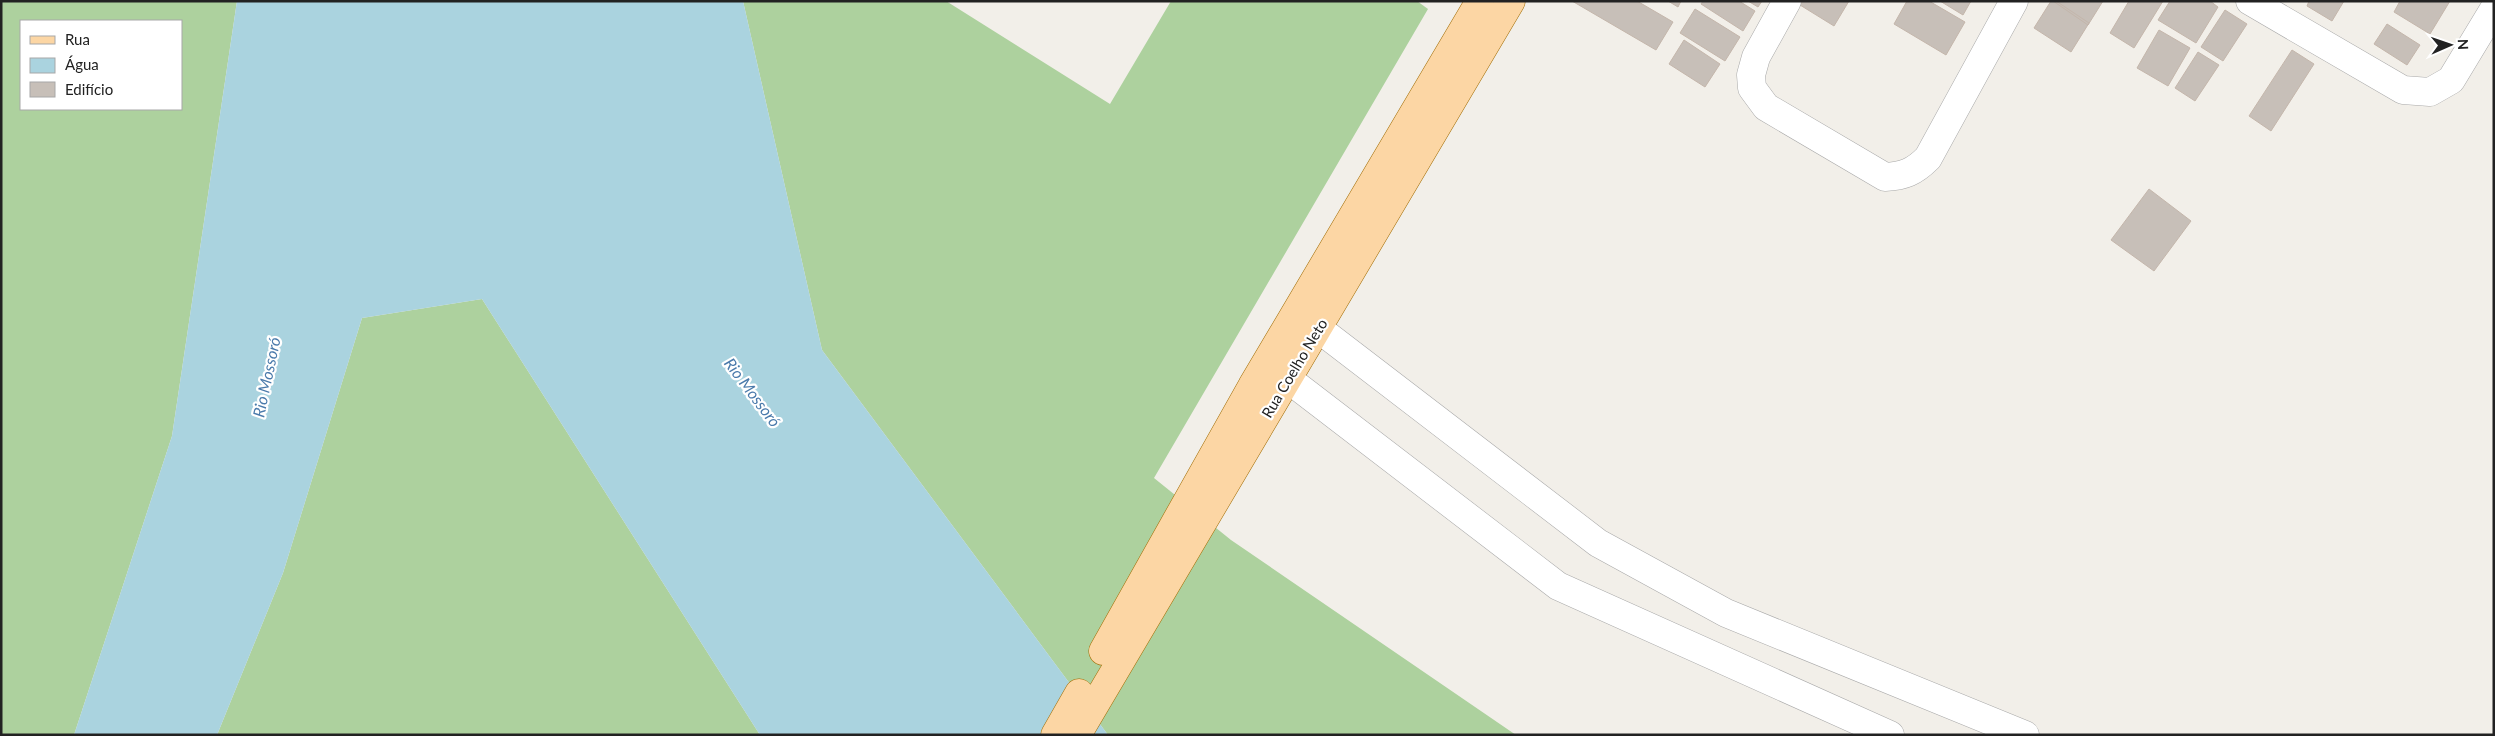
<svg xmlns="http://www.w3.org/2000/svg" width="2495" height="736" font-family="Lato,sans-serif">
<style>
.forest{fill:#add19e;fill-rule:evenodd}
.water{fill:#aad3df}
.building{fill:#c7bfb8;stroke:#c4b6ab}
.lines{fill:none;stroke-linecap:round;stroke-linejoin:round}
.minor-casing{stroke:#a9a9a9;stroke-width:29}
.major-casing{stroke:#a06b00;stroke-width:29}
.minor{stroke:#fff;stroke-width:28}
.major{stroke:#fcd6a4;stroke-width:28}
.labels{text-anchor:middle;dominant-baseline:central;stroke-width:4.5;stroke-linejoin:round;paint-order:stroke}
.street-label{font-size:15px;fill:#222;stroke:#fff}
.water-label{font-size:16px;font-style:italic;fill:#4a7aab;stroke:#fff}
</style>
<rect width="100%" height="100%" fill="#f2efe9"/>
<!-- forest -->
<path class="forest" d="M 1,1 L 237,1 L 172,436 L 74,735 L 1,735 ZM 21,21 L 181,21 L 181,109 L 21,109 Z
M 743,1 L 946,1 L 1110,104 L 1171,1 L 1417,1 L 1428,9 L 1154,478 L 1231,540 L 1516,735 L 1108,735 L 822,350 Z
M 482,299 L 760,735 L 217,735 L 283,573 L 362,318 Z"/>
<!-- water -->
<path class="water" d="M 237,1 L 743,1 L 822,350 L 1108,735 L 760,735 L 482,299 L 362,318 L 283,573 L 217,735 L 74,735 L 172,436 Z"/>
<!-- building -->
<path class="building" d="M 1572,1 L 1637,1 L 1673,22 L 1656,50 Z
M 1668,1 L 1681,1 L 1678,7 Z
M 1703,1 L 1739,1 L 1755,11 L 1743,31 L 1701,4 Z
M 1748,1 L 1762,1 L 1758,7 Z
M 1803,1 L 1849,1 L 1834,26 L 1800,5 Z
M 1907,1 L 1929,1 L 1965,22 L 1946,55 L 1894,24 Z
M 1940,1 L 1971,1 L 1963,15 Z
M 2051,1 L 2056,1 L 2089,23 L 2071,52 L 2034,28 Z
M 2053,1 L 2103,1 L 2088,25 Z
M 2129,1 L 2163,1 L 2134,48 L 2110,33 Z
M 2170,1 L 2210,1 L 2218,7 L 2196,43 L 2158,20 Z
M 2309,1 L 2344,1 L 2332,21 L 2307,6 Z
M 2400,1 L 2450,1 L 2430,34 L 2394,12 Z
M 1695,9 L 1740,37 L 1725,61 L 1680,33 Z
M 2225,10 L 2247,24 L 2223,61 L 2201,47 Z
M 2387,24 L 2420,45 L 2407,65 L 2374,44 Z
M 2159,30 L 2190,48 L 2168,86 L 2137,68 Z
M 1684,40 L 1720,64 L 1705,87 L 1669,64 Z
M 2292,50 L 2314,64 L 2271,131 L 2249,116 Z
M 2198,52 L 2219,65 L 2195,101 L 2175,88 Z
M 2149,189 L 2191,221 L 2154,271 L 2111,240 Z"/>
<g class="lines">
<!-- minor casing -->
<g class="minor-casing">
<path id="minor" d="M 1787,1 L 1756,57 L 1751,75 L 1752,88 L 1766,107 L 1885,177 C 1904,176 1914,172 1928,158 L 2014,1
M 2250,1 L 2403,90 L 2430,92 L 2451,80 L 2494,9
M 1298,313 L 1598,543 L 1726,613 L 2025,735
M 1267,368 L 1288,379 L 1558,586 L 1890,735"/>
</g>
<!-- major casing -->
<g class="major-casing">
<path id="major" d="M 1103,651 L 1252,386 L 1480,1
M 1055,735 L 1079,693
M 1077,735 L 1511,1"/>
</g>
<!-- minor -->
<use href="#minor" class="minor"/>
<!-- major -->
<use href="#major" class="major"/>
</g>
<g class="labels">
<!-- street labels -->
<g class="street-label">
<text transform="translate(1294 368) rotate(-59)">Rua Coelho Neto</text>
</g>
<!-- water labels -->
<g class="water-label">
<text transform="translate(266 377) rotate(-78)">Rio Mossoró</text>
<text transform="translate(753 392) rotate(53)">Rio Mossoró</text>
</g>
</g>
<!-- border -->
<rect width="2495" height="736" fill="none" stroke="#222222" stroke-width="5"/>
<!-- legend -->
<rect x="20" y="20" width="162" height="90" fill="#ffffff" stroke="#a7a7a7"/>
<rect x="30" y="36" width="25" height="8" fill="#fcd6a4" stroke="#a7a7a7"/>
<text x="65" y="45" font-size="15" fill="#222222">Rua</text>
<rect x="30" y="58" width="25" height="15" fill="#aad3df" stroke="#a7a7a7"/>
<text x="65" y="70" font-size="15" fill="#222222">Água</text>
<rect x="30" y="82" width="25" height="15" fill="#c7bfb8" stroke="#a7a7a7"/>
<text x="65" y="95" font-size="15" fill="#222222">Edifício</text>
<!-- north arrow -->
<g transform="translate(2450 45) rotate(88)" stroke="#ffffff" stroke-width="4" paint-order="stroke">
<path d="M0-4L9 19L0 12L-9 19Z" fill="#222222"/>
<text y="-8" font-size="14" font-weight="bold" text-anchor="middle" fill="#222222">N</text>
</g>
</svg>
